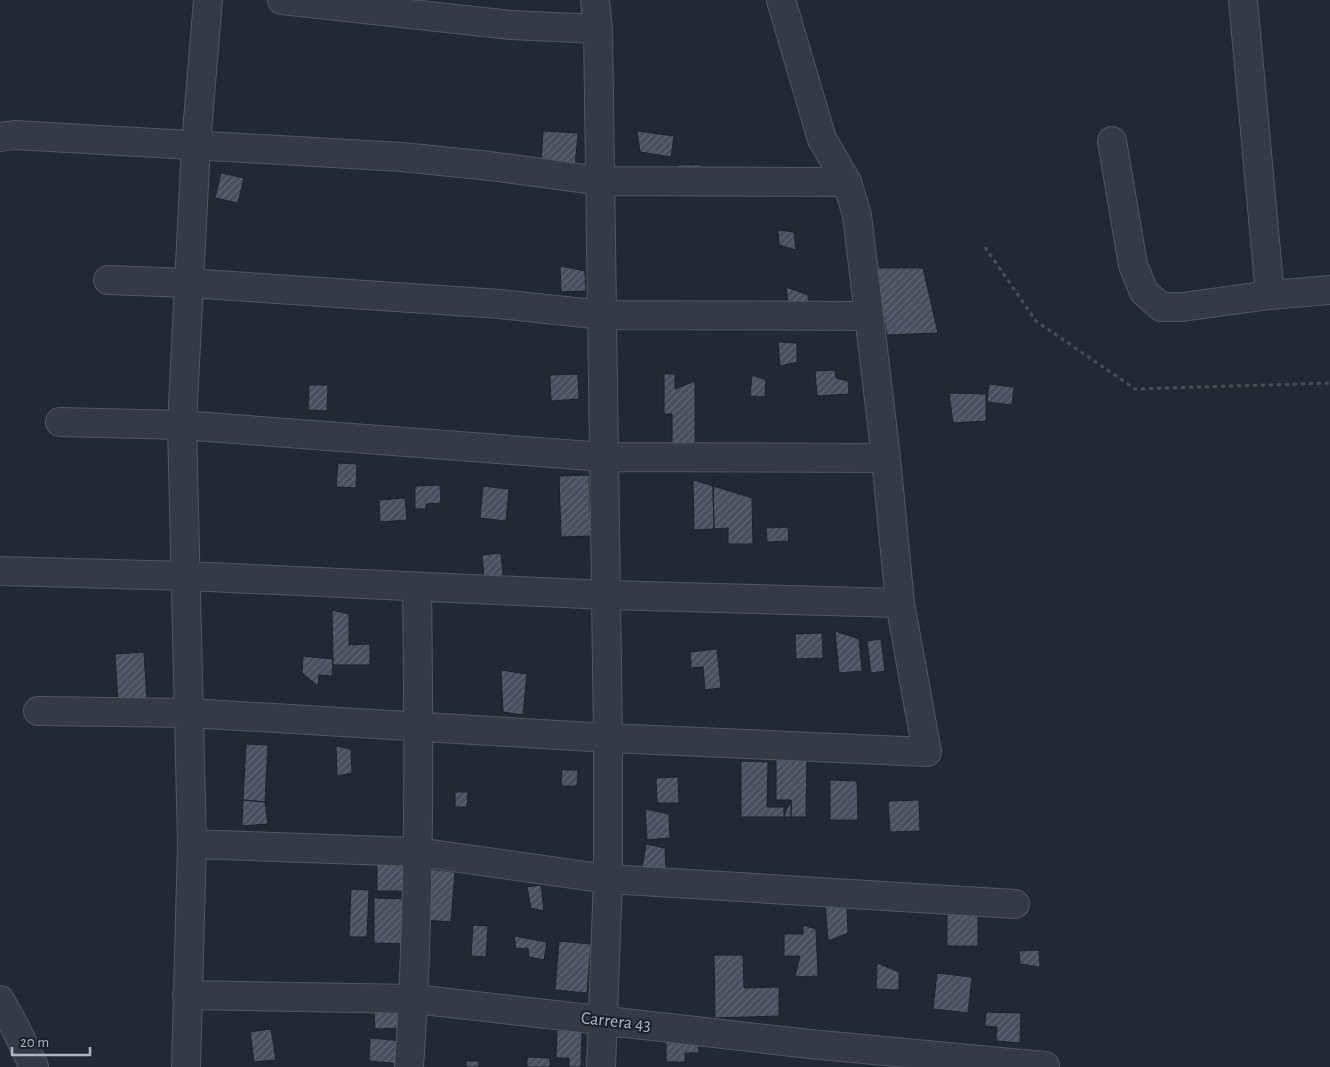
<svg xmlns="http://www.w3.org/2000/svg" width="1330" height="1067" font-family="'Alegreya Sans',sans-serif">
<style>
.building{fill:url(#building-hatch);stroke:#1c222c}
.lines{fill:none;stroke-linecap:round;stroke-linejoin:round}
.minor-casing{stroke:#515864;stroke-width:30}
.path{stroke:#425356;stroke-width:3;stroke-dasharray:4 4;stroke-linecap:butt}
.minor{stroke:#343b46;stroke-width:28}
.labels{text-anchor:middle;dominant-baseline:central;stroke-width:4;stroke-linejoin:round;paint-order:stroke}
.street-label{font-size:18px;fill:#aeb5c3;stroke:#1a202a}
</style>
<defs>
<pattern id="building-hatch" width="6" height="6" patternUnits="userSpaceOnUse" patternTransform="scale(1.25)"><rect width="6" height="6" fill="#47505f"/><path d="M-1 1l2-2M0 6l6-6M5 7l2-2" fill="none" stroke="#5f6774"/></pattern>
</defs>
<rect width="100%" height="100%" fill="#212935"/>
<!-- building -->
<path class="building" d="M 543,131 L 578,133 L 575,168 L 541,166 Z
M 637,131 L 674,136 L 671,157 L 640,152 Z
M 678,165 L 702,165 L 703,180 L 677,180 Z
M 221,173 L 244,178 L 238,203 L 215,198 Z
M 778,230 L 794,232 L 796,250 L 779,245 Z
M 560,266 L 585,271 L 586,291 L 561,292 Z
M 875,268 L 923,268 L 938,333 L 887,335 Z
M 786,287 L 808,295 L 809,313 L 789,310 Z
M 778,342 L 797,343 L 797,362 L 780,366 Z
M 835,370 L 836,378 L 848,381 L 849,394 L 817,396 L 815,371 Z
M 578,374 L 579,399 L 551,401 L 550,375 Z
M 664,374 L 675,374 L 675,389 L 695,381 L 695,445 L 672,445 L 672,414 L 664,414 Z
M 752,375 L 766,380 L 765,397 L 750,396 Z
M 989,384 L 1014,387 L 1012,405 L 987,402 Z
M 309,385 L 328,385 L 327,411 L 308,410 Z
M 949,393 L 986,394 L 986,421 L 953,423 Z
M 338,463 L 357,464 L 356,488 L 336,487 Z
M 589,475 L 591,536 L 561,537 L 559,476 Z
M 693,480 L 713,486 L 714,529 L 694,530 Z
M 440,485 L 441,503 L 426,504 L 426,509 L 415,509 L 415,486 Z
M 483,486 L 509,489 L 506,521 L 480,518 Z
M 713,486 L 752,498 L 753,544 L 728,544 L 728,528 L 714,529 Z
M 405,498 L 407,520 L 380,522 L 379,500 Z
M 788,527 L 789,541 L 767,542 L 766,528 Z
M 501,553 L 503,576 L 484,578 L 482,555 Z
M 332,610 L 349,614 L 349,645 L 370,644 L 370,665 L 333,665 Z
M 835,631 L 859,639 L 862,671 L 839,673 Z
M 822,633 L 823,658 L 796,659 L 795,634 Z
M 881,639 L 885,671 L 871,673 L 867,641 Z
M 717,649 L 721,688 L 705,690 L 703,667 L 691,668 L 690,652 Z
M 144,652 L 147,701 L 118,703 L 115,654 Z
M 303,656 L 333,659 L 332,676 L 319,675 L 318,686 L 302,673 Z
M 501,670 L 527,674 L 523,715 L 503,712 Z
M 246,744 L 268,745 L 265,802 L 243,800 Z
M 336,746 L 351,749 L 352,773 L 337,776 Z
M 776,755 L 807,755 L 806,817 L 791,817 L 791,800 L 776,800 Z
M 741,761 L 768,762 L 767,807 L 784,807 L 784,816 L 791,800 L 791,817 L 741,817 Z
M 562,770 L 578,770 L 577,786 L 561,786 Z
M 678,777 L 679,803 L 657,803 L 656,778 Z
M 830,780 L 857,781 L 858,820 L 830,820 Z
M 455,792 L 468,792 L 467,807 L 455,807 Z
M 243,800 L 265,802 L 268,824 L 242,826 Z
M 919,800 L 920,831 L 890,832 L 888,801 Z
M 645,809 L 669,814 L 670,838 L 647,840 Z
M 646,844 L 665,848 L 666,874 L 642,869 Z
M 377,857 L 409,857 L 408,891 L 377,891 Z
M 428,869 L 455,872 L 451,922 L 424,920 Z
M 541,885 L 544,911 L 531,908 L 527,887 Z
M 351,889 L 369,890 L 367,937 L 349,937 Z
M 374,898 L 408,899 L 408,944 L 374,943 Z
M 825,901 L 847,909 L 848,933 L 828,941 Z
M 947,909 L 978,910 L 978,946 L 947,946 Z
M 473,925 L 488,926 L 486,957 L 471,956 Z
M 803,925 L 816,929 L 818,976 L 795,977 L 800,956 L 784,956 L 784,934 L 803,934 Z
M 514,936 L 547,942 L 544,960 L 529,957 L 528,948 L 516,949 Z
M 559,941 L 591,944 L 587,993 L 555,990 Z
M 1039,950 L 1040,967 L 1020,964 L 1019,951 Z
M 714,955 L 743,955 L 744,988 L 779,987 L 779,1016 L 715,1018 Z
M 877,963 L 899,972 L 899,990 L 876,989 Z
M 937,973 L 972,977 L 968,1013 L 933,1009 Z
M 400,1010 L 401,1028 L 375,1029 L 374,1011 Z
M 986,1012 L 1021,1013 L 1020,1043 L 996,1041 L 997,1027 L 985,1026 Z
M 271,1029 L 276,1060 L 254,1062 L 250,1032 Z
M 557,1030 L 582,1031 L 581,1067 L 569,1067 L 569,1058 L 556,1058 Z
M 370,1038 L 403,1041 L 401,1064 L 369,1061 Z
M 698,1040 L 699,1053 L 685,1053 L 685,1062 L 666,1062 L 666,1041 Z
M 527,1057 L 550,1058 L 550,1067 L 527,1067 Z
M 466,1061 L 479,1061 L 479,1067 L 466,1067 Z"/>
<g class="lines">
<!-- minor casing -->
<g class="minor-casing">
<path id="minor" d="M 282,0 L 511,25 L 598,29
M 595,0 L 598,29 L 608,738 L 608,879 L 601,1067
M 1243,0 L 1270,295 L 1330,290
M 0,137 L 15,135 L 402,157 L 490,166 L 601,181 L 847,182
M 1112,141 L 1133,265 L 1144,292 L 1161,307 L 1182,307 L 1270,295
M 108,280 L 188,283 L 500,304 L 602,315 L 869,316
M 60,422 L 182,425 L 604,457 L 886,458
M 0,571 L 187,576 L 606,595 L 900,603
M 38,711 L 190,713 L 608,738 L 927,752 L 900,603 L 886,458 L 857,215 L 847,182 L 822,139 L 781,0
M 192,844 L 417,852 L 608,879 L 1015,904
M 187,995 L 414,999 L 810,1044 L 1045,1066 L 1045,1067
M 0,1000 L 16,1029 L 34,1067
M 186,1067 L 192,844 L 182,425 L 196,144 L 208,0
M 409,1067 C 420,907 419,747 417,587"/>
</g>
<!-- path -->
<path class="path" d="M 985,247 L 1036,321 L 1135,389 L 1330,383"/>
<!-- minor -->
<use href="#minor" class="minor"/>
</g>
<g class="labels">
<!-- street labels -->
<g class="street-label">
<text transform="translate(616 1022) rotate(6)">Carrera 43</text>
</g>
</g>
<!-- scale -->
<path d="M12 1047v8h78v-8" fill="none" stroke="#aeb5c3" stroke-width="2.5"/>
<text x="20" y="1047" font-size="15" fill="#aeb5c3" stroke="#1a202a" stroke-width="4" paint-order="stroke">20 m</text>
</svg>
